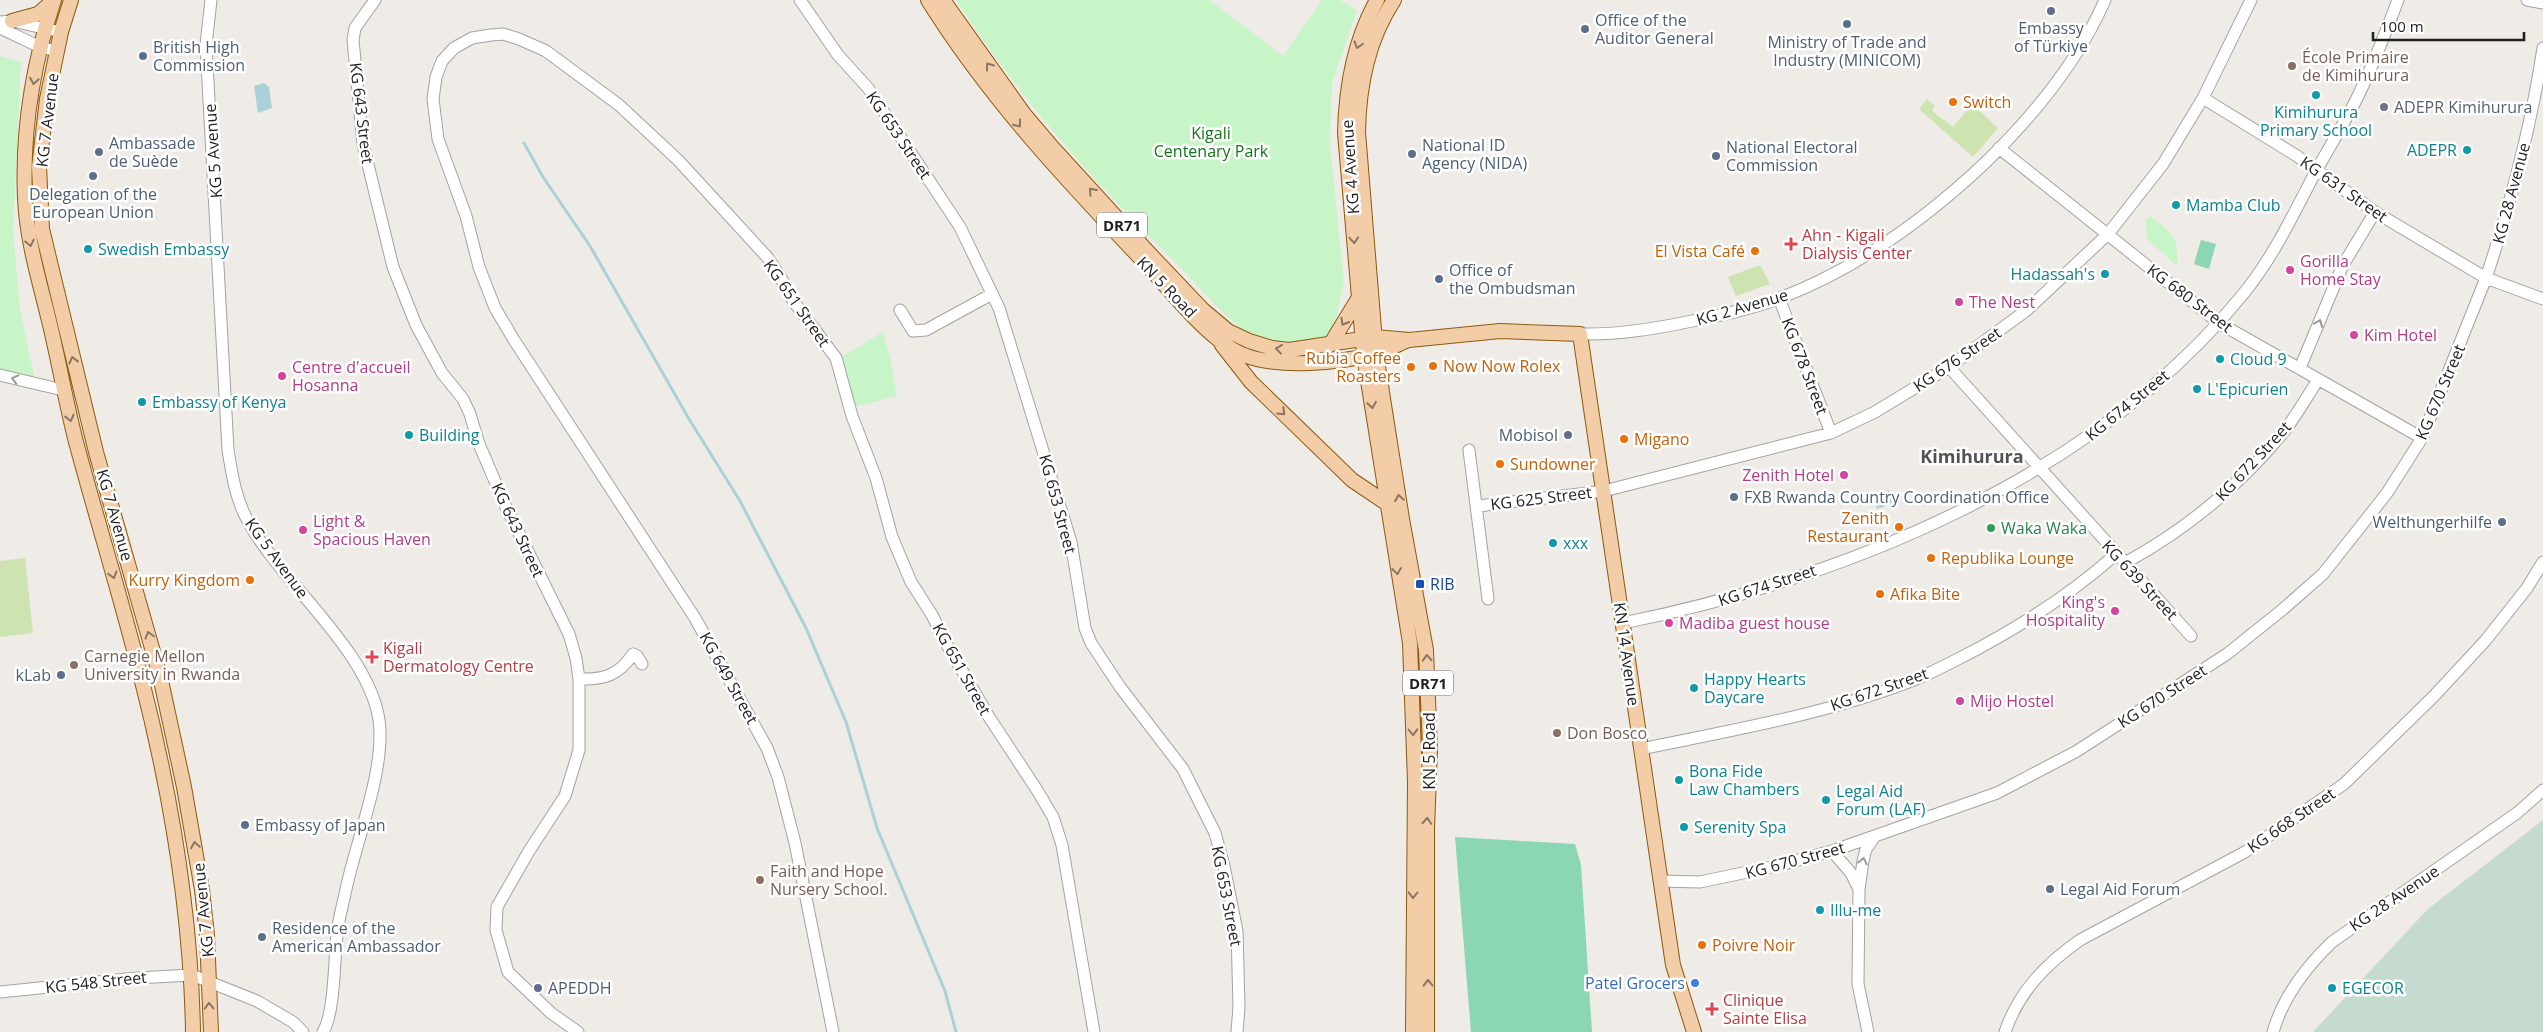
<svg xmlns="http://www.w3.org/2000/svg" width="2543" height="1032" font-family="'Open Sans',sans-serif">
<style>
.grass{fill:#cde4b1}
.wetland{fill:#c5dbcf}
.park{fill:#c7f5c8}
.pitch{fill:#8bd6b5}
.water{fill:#abd1d8}
.lines{fill:none;stroke-linecap:round;stroke-linejoin:round}
.stream{stroke:#abd1d8;stroke-width:3}
.minor-casing{stroke:#a3a3a3;stroke-width:13}
.major-casing{stroke:#8c5a0e;stroke-width:16}
.minor{stroke:#fff;stroke-width:11}
.major{stroke:#f3cda7;stroke-width:14}
.oneway{stroke:#897663}
.oneway2{stroke:#9a9a9a}
.service-dot{fill:#5c6f8a;stroke:#fff;stroke-width:2}
.education-dot{fill:#8d6e63;stroke:#fff;stroke-width:2}
.culture-dot{fill:#0f9aa8;stroke:#fff;stroke-width:2}
.food-dot{fill:#e8710a;stroke:#fff;stroke-width:2}
.worship-dot{fill:#6b7280;stroke:#fff;stroke-width:2}
.health-dot{fill:#e0444e;stroke:#fff;stroke-width:2}
.hotel-dot{fill:#d1479c;stroke:#fff;stroke-width:2}
.leisure-dot{fill:#2e9e5b;stroke:#fff;stroke-width:2}
.transit-dot{fill:#1a4fb4;stroke:#fff;stroke-width:2}
.shop-dot{fill:#3f7fe0;stroke:#fff;stroke-width:2}
.labels{text-anchor:middle;dominant-baseline:central;stroke-width:5;stroke-linejoin:round;paint-order:stroke}
.shield{fill:#fff;stroke:#626262;stroke-width:1}
.shield-label{font-size:15px;font-weight:bold;fill:#1f1f1f}
.service-label{font-size:16px;fill:#4e5e75;stroke:#fff;text-anchor:start}
.education-label{font-size:16px;fill:#785e54;stroke:#fff;text-anchor:start}
.food-label{font-size:16px;fill:#c56008;stroke:#fff;text-anchor:start}
.worship-label{font-size:16px;fill:#5b616d;stroke:#fff;text-anchor:start}
.culture-label{font-size:16px;fill:#0d838f;stroke:#fff;text-anchor:start}
.street-label{font-size:16px;fill:#1f1f1f;stroke:#fff}
.park-label{font-size:16px;fill:#167418;stroke:#fff}
.health-label{font-size:16px;fill:#be3a42;stroke:#fff;text-anchor:start}
.hotel-label{font-size:16px;fill:#b23c85;stroke:#fff;text-anchor:start}
.leisure-label{font-size:16px;fill:#27864d;stroke:#fff;text-anchor:start}
.transit-label{font-size:16px;fill:#164399;stroke:#fff;text-anchor:start}
.shop-label{font-size:16px;fill:#366cbe;stroke:#fff;text-anchor:end}
.neighbourhood-label{font-size:18px;font-weight:bold;fill:#525252;stroke:#fff}
</style>
<rect width="100%" height="100%" fill="#efebe6"/>
<!-- grass -->
<path class="grass" d="M 1927,99 L 1935,106 L 1932,111 L 1953,127 L 1972,104 L 1998,128 L 1973,157 L 1919,109 Z
M 1760,265 L 1770,284 L 1736,296 L 1728,277 Z
M 25,558 L 33,633 L 0,637 L 0,561 Z"/>
<!-- wetland -->
<path class="wetland" d="M 2543,820 L 2543,1032 L 2313,1032 L 2428,909 Z"/>
<!-- park -->
<path class="park" d="M 956,0 L 1210,0 L 1283,56 L 1322,0 L 1340,0 L 1357,11 L 1332,83 L 1330,145 L 1344,282 L 1336,320 L 1325,340 C 1297,344 1266,346 1241,328 C 1220,312 1196,284 1177,264 C 1095,184 1019,97 956,0 Z
M 0,56 L 21,62 L 13,231 L 20,309 L 35,380 L 0,369 Z
M 2150,216 C 2174,235 2178,235 2177,266 L 2147,239 L 2146,220 Z
M 883,332 L 890,358 L 897,396 L 854,407 L 835,361 Z"/>
<!-- pitch -->
<path class="pitch" d="M 2201,240 L 2216,244 L 2209,269 L 2194,264 Z
M 1455,837 L 1575,844 L 1581,865 L 1592,1032 L 1471,1032 Z"/>
<!-- water -->
<path class="water" d="M 264,83 L 269,87 L 272,108 L 258,113 L 254,86 Z
M 1889,490 L 1894,503 L 1877,509 L 1873,496 Z"/>
<g class="lines">
<!-- stream -->
<path class="stream" d="M 524,143 L 543,177 L 590,246 L 689,419 L 740,501 L 806,628 L 846,722 L 877,828 L 945,991 L 956,1032"/>
<!-- minor casing -->
<g class="minor-casing">
<path id="minor" d="M 211,0 L 206,45 L 228,450 C 232,475 236,501 249,523 C 282,583 369,651 379,720 C 386,770 355,843 345,894 C 342,908 338,921 337,935 C 334,960 335,1012 323,1032
M 375,0 L 355,28 L 353,40 L 363,144 L 393,267 L 416,325 L 442,373 L 463,399 L 470,414 L 479,444 L 506,507 L 569,634 L 576,658 L 579,679 L 579,750 L 565,796 L 529,851 L 497,907 L 496,930 L 508,972 L 551,1013 L 578,1032
M 800,0 L 838,55 L 868,88 L 960,227 L 999,308 L 1071,542 L 1085,628 L 1091,643 L 1120,687 L 1183,769 L 1215,833 L 1224,866 L 1237,931 L 1239,1007 L 1237,1032
M 2527,0 L 2543,3
M 0,22 L 12,21 L 61,32
M 0,28 L 40,47 L 57,51
M 2543,48 C 2531,127 2511,203 2486,278 L 2543,299
M 1999,148 L 2219,323 L 2422,438
M 1779,298 L 1831,433
M 900,310 L 913,331 L 926,330 L 992,294
M 1580,334 C 1618,335 1654,329 1692,321 C 1721,315 1752,309 1780,298 C 1859,268 1927,218 1987,161 C 2035,114 2078,62 2105,0
M 1949,367 L 2191,636
M 2300,368 L 2343,265 L 2375,212
M 0,375 L 63,390
M 1469,450 L 1488,599
M 1478,506 L 1604,491 L 1831,433 L 1875,412 L 1949,367 L 2027,310 L 2108,234 L 2163,164 L 2203,98 L 2251,0
M 2125,563 C 2185,530 2238,487 2282,434 C 2295,418 2306,398 2318,380
M 1623,623 C 1849,577 2095,477 2244,293 C 2274,256 2294,213 2316,171 C 2329,148 2343,125 2355,102 C 2372,69 2385,34 2398,0
M 579,679 C 604,680 619,675 633,654 L 637,656 L 642,664
M 1641,749 C 1733,730 1827,714 1914,680 C 1929,674 1944,666 1958,659 C 2015,630 2068,597 2116,554
M 1832,851 L 1851,873 L 1859,889
M 1660,881 L 1700,882 L 1776,866 L 1832,851 L 1997,793 L 2077,751 L 2227,654 L 2282,610 L 2323,574 L 2387,493 L 2422,438 L 2486,278 L 2375,212 L 2297,156 L 2203,98
M 0,992 L 136,978 L 192,975 L 257,1001 L 293,1022 L 303,1032
M 833,1032 L 795,843 L 778,777 L 767,748 L 695,618 L 514,340 L 495,308 L 479,267 L 466,216 L 438,139 L 433,99 L 436,77 L 442,61 L 454,48 L 472,38 L 491,35 L 503,34 L 519,39 L 546,51 L 619,105 L 678,160 L 768,258 L 778,273 L 794,302 L 836,358 L 852,416 L 876,478 L 892,537 L 911,582 L 932,615 L 946,643 L 989,717 L 1037,790 L 1053,817 L 1062,845 L 1094,1032
M 1868,1032 L 1858,984 L 1859,889 L 1863,861 L 1866,849 L 1875,836
M 2005,1032 C 2019,991 2046,964 2080,940 L 2245,852 L 2344,784 L 2434,696 L 2485,641 L 2527,588 L 2543,562
M 2273,1032 C 2283,997 2306,967 2332,942 L 2517,813 L 2543,790"/>
</g>
<!-- major casing -->
<g class="major-casing">
<path id="major" d="M 54,0 C 33,64 22,131 25,198 C 27,246 43,292 53,338 C 61,373 67,407 76,442 C 97,520 121,598 141,677 C 171,794 191,911 193,1032
M 71,0 L 61,32 L 47,99 L 39,167 L 42,229 L 96,452 L 160,676 L 184,787 L 202,890 L 207,935 L 211,1032
M 928,0 C 989,98 1068,182 1147,265 C 1172,292 1210,342 1244,355 C 1280,369 1338,363 1375,354 C 1386,351 1396,345 1406,341
M 943,0 L 1024,114 L 1052,147 L 1147,251 L 1203,310 L 1228,331 L 1249,341 L 1272,348 L 1289,350 L 1375,337 L 1409,340 L 1500,331 L 1580,334 L 1673,965 L 1694,1032
M 1377,0 C 1354,41 1346,86 1345,133 L 1364,356 L 1410,643 L 1415,782 L 1413,1032
M 1394,0 C 1368,40 1359,84 1358,132 L 1376,354 L 1402,519 L 1426,650 L 1430,749 L 1427,829 L 1427,1032
M 12,21 L 38,14 L 53,1
M 1222,345 L 1251,382 L 1352,480 L 1389,505
M 1330,345 L 1358,299"/>
</g>
<!-- minor -->
<use href="#minor" class="minor"/>
<!-- major -->
<use href="#major" class="major"/>
</g>
<!-- one-way arrows -->
<defs><path id="oneway-chevron" d="M-2-3.5L2.5 0L-2 3.5" fill="none" stroke-width="1.6" stroke-linecap="round" stroke-linejoin="round" transform="scale(1.25)"/></defs>
<g class="oneway">
<use href="#oneway-chevron" transform="translate(1358 45) rotate(106)"/>
<use href="#oneway-chevron" transform="translate(989 66) rotate(-126)"/>
<use href="#oneway-chevron" transform="translate(34 81) rotate(100)"/>
<use href="#oneway-chevron" transform="translate(1018 124) rotate(52)"/>
<use href="#oneway-chevron" transform="translate(1092 191) rotate(-132)"/>
<use href="#oneway-chevron" transform="translate(1354 240) rotate(86)"/>
<use href="#oneway-chevron" transform="translate(30 243) rotate(77)"/>
<use href="#oneway-chevron" transform="translate(1344 322) rotate(120)"/>
<use href="#oneway-chevron" transform="translate(1279 349) rotate(-173)"/>
<use href="#oneway-chevron" transform="translate(73 360) rotate(-104)"/>
<use href="#oneway-chevron" transform="translate(1372 405) rotate(81)"/>
<use href="#oneway-chevron" transform="translate(1282 412) rotate(44)"/>
<use href="#oneway-chevron" transform="translate(70 418) rotate(76)"/>
<use href="#oneway-chevron" transform="translate(1399 498) rotate(-99)"/>
<use href="#oneway-chevron" transform="translate(1397 571) rotate(83)"/>
<use href="#oneway-chevron" transform="translate(113 575) rotate(74)"/>
<use href="#oneway-chevron" transform="translate(149 635) rotate(-105)"/>
<use href="#oneway-chevron" transform="translate(1427 658) rotate(-93)"/>
<use href="#oneway-chevron" transform="translate(1413 732) rotate(88)"/>
<use href="#oneway-chevron" transform="translate(1427 821) rotate(-87)"/>
<use href="#oneway-chevron" transform="translate(195 845) rotate(-99)"/>
<use href="#oneway-chevron" transform="translate(1413 895) rotate(91)"/>
<use href="#oneway-chevron" transform="translate(1428 983) rotate(-91)"/>
<use href="#oneway-chevron" transform="translate(209 1006) rotate(-91)"/>
</g>
<g class="oneway2">
<use href="#oneway-chevron" transform="translate(2319 323) rotate(-67)"/>
<use href="#oneway-chevron" transform="translate(15 379) rotate(-165)"/>
<use href="#oneway-chevron" transform="translate(1863 861) rotate(-78)"/>
</g>
<!-- markers -->
<g class="service-dot">
<circle cx="2051" cy="11" r="5"/>
<circle cx="1847" cy="24" r="5"/>
<circle cx="1585" cy="29" r="5"/>
<circle cx="143" cy="56" r="5"/>
<circle cx="99" cy="152" r="5"/>
<circle cx="1412" cy="154" r="5"/>
<circle cx="1716" cy="156" r="5"/>
<circle cx="93" cy="176" r="5"/>
<circle cx="1439" cy="279" r="5"/>
<circle cx="1568" cy="435" r="5"/>
<circle cx="1734" cy="497" r="5"/>
<circle cx="2502" cy="522" r="5"/>
<circle cx="61" cy="675" r="5"/>
<circle cx="245" cy="825" r="5"/>
<circle cx="2050" cy="889" r="5"/>
<circle cx="262" cy="937" r="5"/>
<circle cx="538" cy="988" r="5"/>
</g>
<g class="education-dot">
<circle cx="2292" cy="66" r="5"/>
<circle cx="74" cy="665" r="5"/>
<circle cx="1557" cy="733" r="5"/>
<circle cx="760" cy="880" r="5"/>
</g>
<g class="culture-dot">
<circle cx="2316" cy="95" r="5"/>
<circle cx="2467" cy="150" r="5"/>
<circle cx="2176" cy="205" r="5"/>
<circle cx="88" cy="249" r="5"/>
<circle cx="2105" cy="274" r="5"/>
<circle cx="2220" cy="359" r="5"/>
<circle cx="2197" cy="389" r="5"/>
<circle cx="142" cy="402" r="5"/>
<circle cx="409" cy="435" r="5"/>
<circle cx="1553" cy="543" r="5"/>
<circle cx="1694" cy="688" r="5"/>
<circle cx="1679" cy="780" r="5"/>
<circle cx="1826" cy="800" r="5"/>
<circle cx="1684" cy="827" r="5"/>
<circle cx="1820" cy="910" r="5"/>
<circle cx="2332" cy="988" r="5"/>
</g>
<g class="food-dot">
<circle cx="1953" cy="102" r="5"/>
<circle cx="1755" cy="251" r="5"/>
<circle cx="1433" cy="366" r="5"/>
<circle cx="1411" cy="367" r="5"/>
<circle cx="1624" cy="439" r="5"/>
<circle cx="1500" cy="464" r="5"/>
<circle cx="1899" cy="527" r="5"/>
<circle cx="1931" cy="558" r="5"/>
<circle cx="250" cy="580" r="5"/>
<circle cx="1880" cy="594" r="5"/>
<circle cx="1702" cy="945" r="5"/>
</g>
<circle class="worship-dot" cx="2384" cy="107" r="5"/>
<g class="health-dot">
<path d="M1788.5 236.5h5v5h5v5h-5v5h-5v-5h-5v-5h5z"/>
<path d="M369.5 649.5h5v5h5v5h-5v5h-5v-5h-5v-5h5z"/>
<path d="M1709.5 1001.5h5v5h5v5h-5v5h-5v-5h-5v-5h5z"/>
</g>
<g class="hotel-dot">
<circle cx="2290" cy="270" r="5"/>
<circle cx="1959" cy="302" r="5"/>
<circle cx="2354" cy="335" r="5"/>
<circle cx="282" cy="376" r="5"/>
<circle cx="1844" cy="475" r="5"/>
<circle cx="303" cy="530" r="5"/>
<circle cx="2115" cy="611" r="5"/>
<circle cx="1669" cy="623" r="5"/>
<circle cx="1960" cy="701" r="5"/>
</g>
<circle class="leisure-dot" cx="1991" cy="528" r="5"/>
<rect class="transit-dot" x="1415" y="579" width="10" height="10" rx="2.5"/>
<circle class="shop-dot" cx="1695" cy="983" r="5"/>
<g class="labels">
<!-- shield labels -->
<g class="shield">
<rect x="1097" y="212.5" width="50" height="25" rx="4"/>
<rect x="1403" y="670.5" width="50" height="25" rx="4"/>
</g>
<g class="shield-label">
<text x="1122" y="225">DR71</text>
<text x="1428" y="683">DR71</text>
</g>
<!-- service labels -->
<g class="service-label">
<text x="1595" y="20">Office of the<tspan x="1595" dy="18">Auditor General</tspan></text>
<text x="2051" y="28" text-anchor="middle">Embassy<tspan x="2051" dy="18">of Türkiye</tspan></text>
<text x="1847" y="42" text-anchor="middle">Ministry of Trade and<tspan x="1847" dy="18">Industry (MINICOM)</tspan></text>
<text x="153" y="47">British High<tspan x="153" dy="18">Commission</tspan></text>
<text x="109" y="143">Ambassade<tspan x="109" dy="18">de Suède</tspan></text>
<text x="1422" y="145">National ID<tspan x="1422" dy="18">Agency (NIDA)</tspan></text>
<text x="1726" y="147">National Electoral<tspan x="1726" dy="18">Commission</tspan></text>
<text x="93" y="194" text-anchor="middle">Delegation of the<tspan x="93" dy="18">European Union</tspan></text>
<text x="1449" y="270">Office of<tspan x="1449" dy="18">the Ombudsman</tspan></text>
<text x="1558" y="435" text-anchor="end">Mobisol</text>
<text x="1744" y="497">FXB Rwanda Country Coordination Office</text>
<text x="2492" y="522" text-anchor="end">Welthungerhilfe</text>
<text x="51" y="675" text-anchor="end">kLab</text>
<text x="255" y="825">Embassy of Japan</text>
<text x="2060" y="889">Legal Aid Forum</text>
<text x="272" y="928">Residence of the<tspan x="272" dy="18">American Ambassador</tspan></text>
<text x="548" y="988">APEDDH</text>
</g>
<!-- education labels -->
<g class="education-label">
<text x="2302" y="57">École Primaire<tspan x="2302" dy="18">de Kimihurura</tspan></text>
<text x="84" y="656">Carnegie Mellon<tspan x="84" dy="18">University in Rwanda</tspan></text>
<text x="1567" y="733">Don Bosco</text>
<text x="770" y="871">Faith and Hope<tspan x="770" dy="18">Nursery School.</tspan></text>
</g>
<!-- food labels -->
<g class="food-label">
<text x="1963" y="102">Switch</text>
<text x="1745" y="251" text-anchor="end">El Vista Café</text>
<text x="1401" y="358" text-anchor="end">Rubia Coffee<tspan x="1401" dy="18">Roasters</tspan></text>
<text x="1443" y="366">Now Now Rolex</text>
<text x="1634" y="439">Migano</text>
<text x="1510" y="464">Sundowner</text>
<text x="1889" y="518" text-anchor="end">Zenith<tspan x="1889" dy="18">Restaurant</tspan></text>
<text x="1941" y="558">Republika Lounge</text>
<text x="240" y="580" text-anchor="end">Kurry Kingdom</text>
<text x="1890" y="594">Afika Bite</text>
<text x="1712" y="945">Poivre Noir</text>
</g>
<!-- worship labels -->
<g class="worship-label">
<text x="2394" y="107">ADEPR Kimihurura</text>
</g>
<!-- culture labels -->
<g class="culture-label">
<text x="2316" y="112" text-anchor="middle">Kimihurura<tspan x="2316" dy="18">Primary School</tspan></text>
<text x="2457" y="150" text-anchor="end">ADEPR</text>
<text x="2186" y="205">Mamba Club</text>
<text x="98" y="249">Swedish Embassy</text>
<text x="2095" y="274" text-anchor="end">Hadassah's</text>
<text x="2230" y="359">Cloud 9</text>
<text x="2207" y="389">L'Epicurien</text>
<text x="152" y="402">Embassy of Kenya</text>
<text x="419" y="435">Building</text>
<text x="1563" y="543">xxx</text>
<text x="1704" y="679">Happy Hearts<tspan x="1704" dy="18">Daycare</tspan></text>
<text x="1689" y="771">Bona Fide<tspan x="1689" dy="18">Law Chambers</tspan></text>
<text x="1836" y="791">Legal Aid<tspan x="1836" dy="18">Forum (LAF)</tspan></text>
<text x="1694" y="827">Serenity Spa</text>
<text x="1830" y="910">Illu-me</text>
<text x="2342" y="988">EGECOR</text>
</g>
<!-- street labels -->
<g class="street-label">
<text transform="translate(362 113) rotate(83)">KG 643 Street</text>
<text transform="translate(47 120) rotate(-83)">KG 7 Avenue</text>
<text transform="translate(899 135) rotate(56)">KG 653 Street</text>
<text transform="translate(213 151) rotate(-94)">KG 5 Avenue</text>
<text transform="translate(1350 167) rotate(-94)">KG 4 Avenue</text>
<text transform="translate(2344 189) rotate(35)">KG 631 Street</text>
<text transform="translate(2511 193) rotate(-75)">KG 28 Avenue</text>
<text transform="translate(1167 287) rotate(46)">KN 5 Road</text>
<text transform="translate(2190 298) rotate(37)">KG 680 Street</text>
<text transform="translate(797 303) rotate(55)">KG 651 Street</text>
<text transform="translate(1742 307) rotate(-16)">KG 2 Avenue</text>
<text transform="translate(1957 359) rotate(-34)">KG 676 Street</text>
<text transform="translate(1805 366) rotate(69)">KG 678 Street</text>
<text transform="translate(2440 392) rotate(-67)">KG 670 Street</text>
<text transform="translate(2127 405) rotate(-39)">KG 674 Street</text>
<text transform="translate(2253 461) rotate(-47)">KG 672 Street</text>
<text transform="translate(1541 498) rotate(-7)">KG 625 Street</text>
<text transform="translate(1058 504) rotate(75)">KG 653 Street</text>
<text transform="translate(115 515) rotate(74)">KG 7 Avenue</text>
<text transform="translate(518 530) rotate(65)">KG 643 Street</text>
<text transform="translate(277 558) rotate(54)">KG 5 Avenue</text>
<text transform="translate(2140 580) rotate(47)">KG 639 Street</text>
<text transform="translate(1767 585) rotate(-18)">KG 674 Street</text>
<text transform="translate(1627 654) rotate(82)">KN 14 Avenue</text>
<text transform="translate(962 669) rotate(61)">KG 651 Street</text>
<text transform="translate(729 678) rotate(61)">KG 649 Street</text>
<text transform="translate(1879 689) rotate(-19)">KG 672 Street</text>
<text transform="translate(2162 696) rotate(-33)">KG 670 Street</text>
<text transform="translate(1429 751) rotate(-90)">KN 5 Road</text>
<text transform="translate(2291 820) rotate(-34)">KG 668 Street</text>
<text transform="translate(1795 860) rotate(-15)">KG 670 Street</text>
<text transform="translate(1227 896) rotate(79)">KG 653 Street</text>
<text transform="translate(2394 898) rotate(-34)">KG 28 Avenue</text>
<text transform="translate(203 910) rotate(-96)">KG 7 Avenue</text>
<text transform="translate(96 982) rotate(-6)">KG 548 Street</text>
</g>
<!-- park labels -->
<g class="park-label">
<text x="1211" y="133">Kigali<tspan x="1211" dy="18">Centenary Park</tspan></text>
</g>
<!-- health labels -->
<g class="health-label">
<text x="1802" y="235">Ahn - Kigali<tspan x="1802" dy="18">Dialysis Center</tspan></text>
<text x="383" y="648">Kigali<tspan x="383" dy="18">Dermatology Centre</tspan></text>
<text x="1723" y="1000">Clinique<tspan x="1723" dy="18">Sainte Elisa</tspan></text>
</g>
<!-- hotel labels -->
<g class="hotel-label">
<text x="2300" y="261">Gorilla<tspan x="2300" dy="18">Home Stay</tspan></text>
<text x="1969" y="302">The Nest</text>
<text x="2364" y="335">Kim Hotel</text>
<text x="292" y="367">Centre d'accueil<tspan x="292" dy="18">Hosanna</tspan></text>
<text x="1834" y="475" text-anchor="end">Zenith Hotel</text>
<text x="313" y="521">Light &amp;<tspan x="313" dy="18">Spacious Haven</tspan></text>
<text x="2105" y="602" text-anchor="end">King's<tspan x="2105" dy="18">Hospitality</tspan></text>
<text x="1679" y="623">Madiba guest house</text>
<text x="1970" y="701">Mijo Hostel</text>
</g>
<!-- leisure labels -->
<g class="leisure-label">
<text x="2001" y="528">Waka Waka</text>
</g>
<!-- transit labels -->
<g class="transit-label">
<text x="1430" y="584">RIB</text>
</g>
<!-- shop labels -->
<g class="shop-label">
<text x="1685" y="983">Patel Grocers</text>
</g>
<!-- neighbourhood labels -->
<g class="neighbourhood-label">
<text x="1972" y="456">Kimihurura</text>
</g>
</g>
<!-- scale -->
<path d="M2373 32v8h151v-8" fill="none" stroke="#1f1f1f" stroke-width="2.5"/>
<text x="2380" y="32" font-size="15" fill="#1f1f1f" stroke="#ffffff" stroke-width="4" paint-order="stroke">100 m</text>
</svg>
